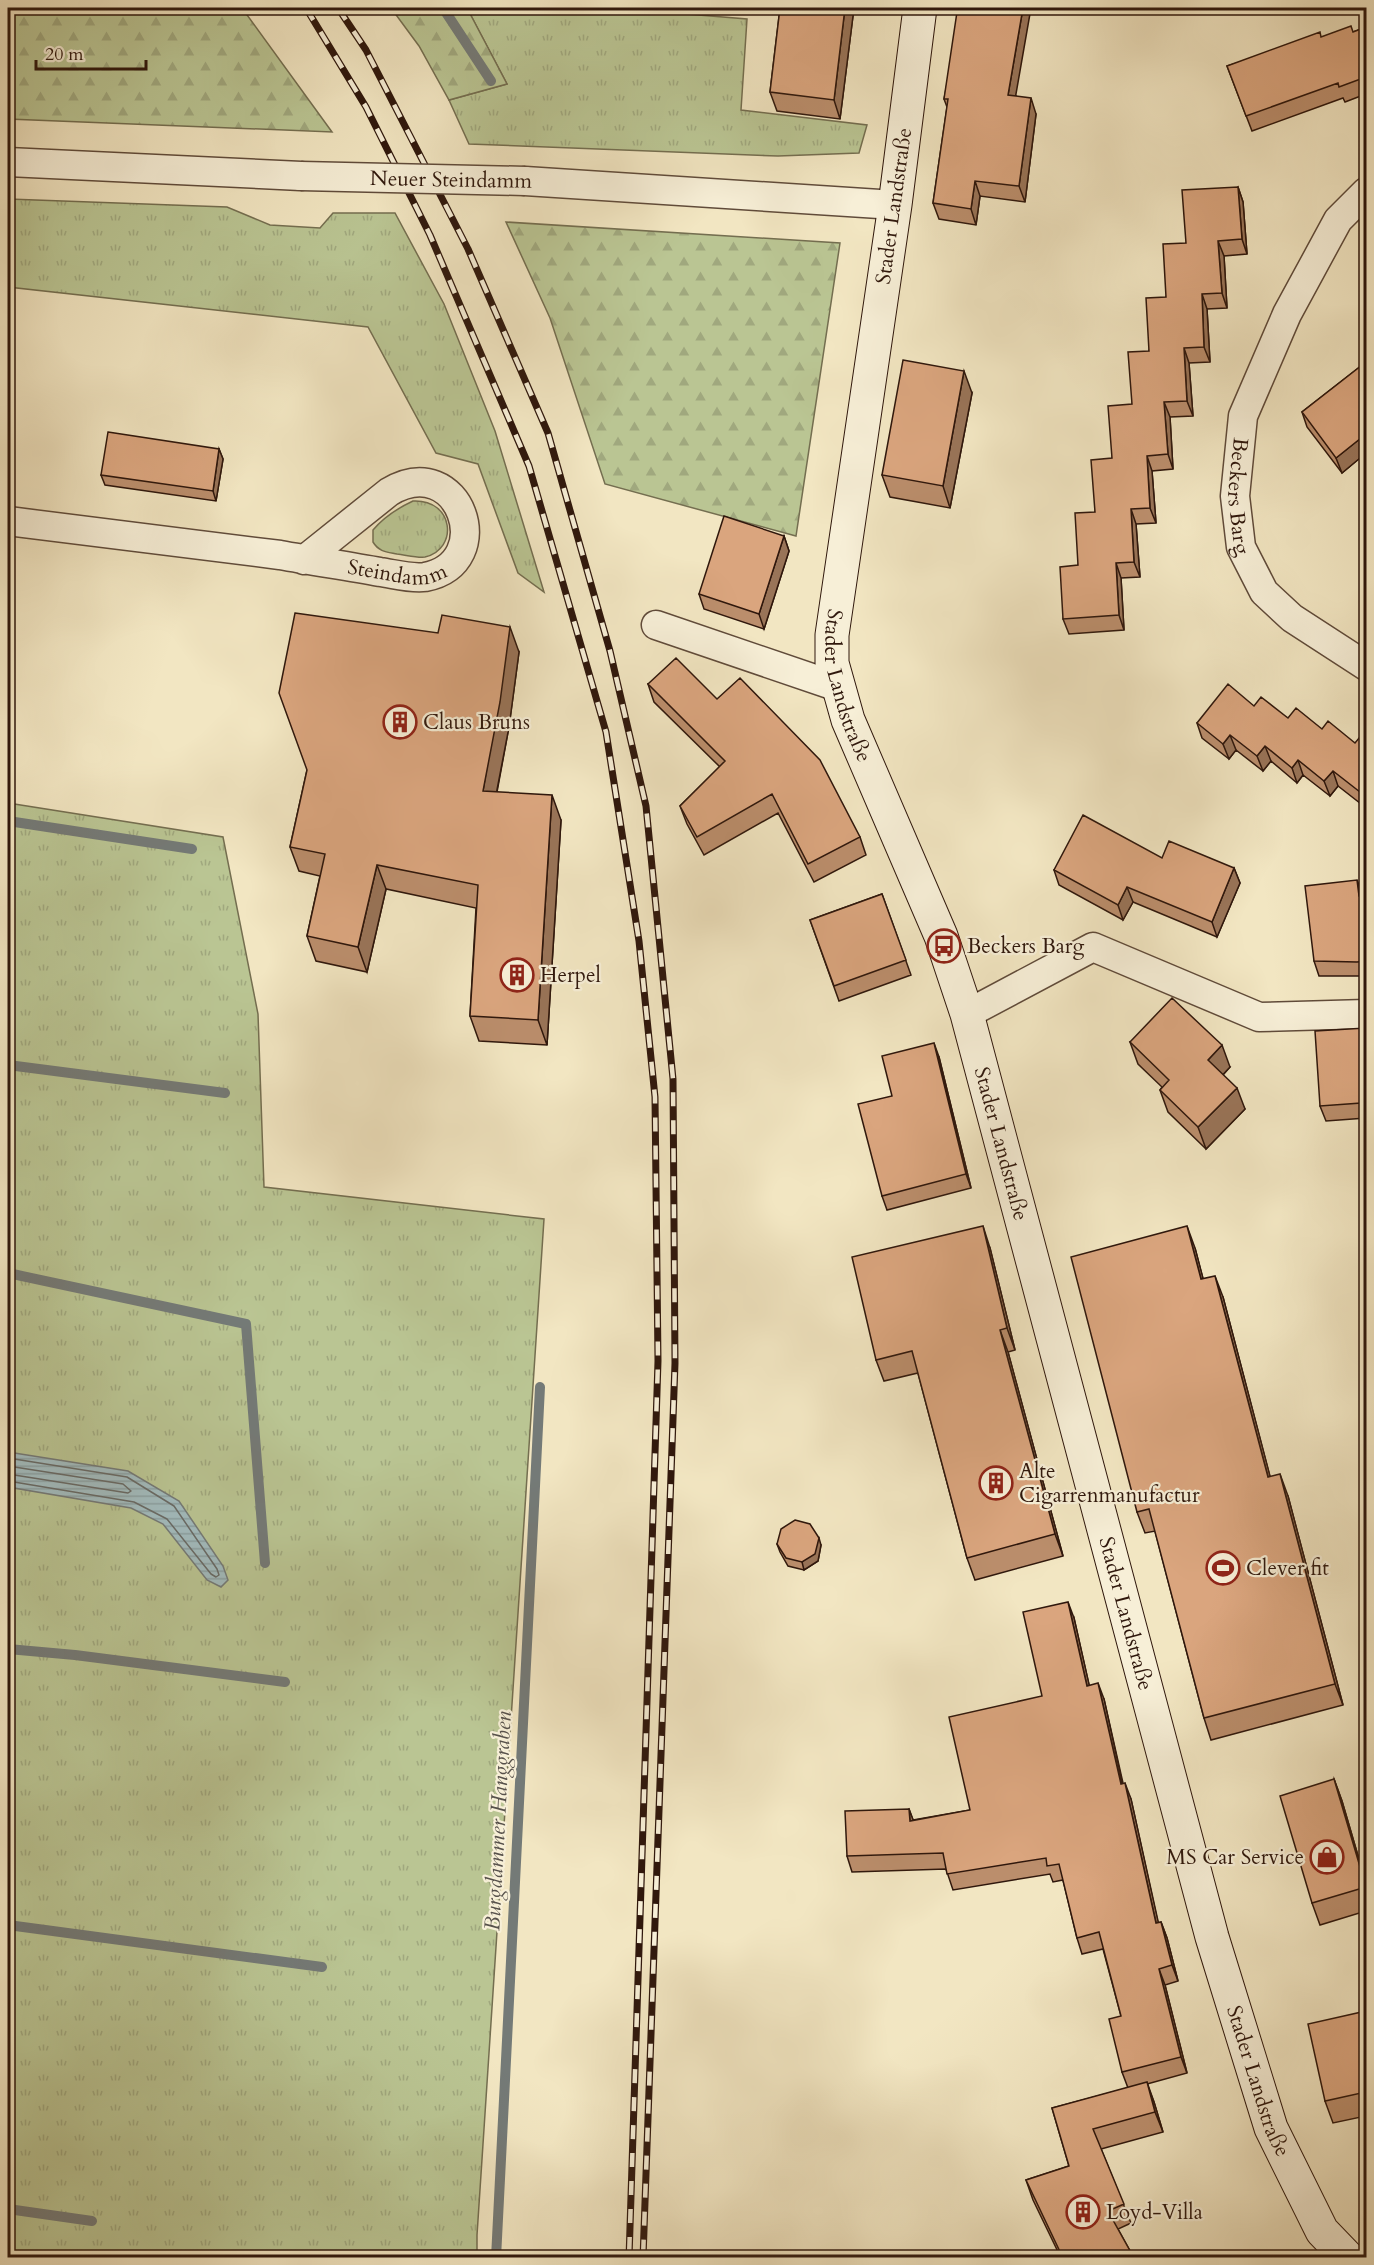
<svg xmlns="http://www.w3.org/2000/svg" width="1374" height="2265" font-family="Cardo,serif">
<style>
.grass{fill:url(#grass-tufts);stroke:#746e50;stroke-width:1.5}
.forest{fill:url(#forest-firs);stroke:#746e50;stroke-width:1.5}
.water{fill:url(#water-rules);stroke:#747a77;stroke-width:1.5}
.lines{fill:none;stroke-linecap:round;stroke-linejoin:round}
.shore{stroke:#686a66;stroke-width:1.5}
.stream{stroke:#747a77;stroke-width:10}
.street-casing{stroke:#604b3a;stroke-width:31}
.secondary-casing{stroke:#2f170c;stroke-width:35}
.street{stroke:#f7efd7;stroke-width:28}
.secondary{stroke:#f7efd7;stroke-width:33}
.rail-casing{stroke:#2f170c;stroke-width:7}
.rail{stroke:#f7efd7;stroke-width:4.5;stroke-dasharray:14;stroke-linecap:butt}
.street-bridge-casing{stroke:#604b3a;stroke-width:31;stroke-linecap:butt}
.street-bridge{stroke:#f7efd7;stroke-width:28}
.wall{fill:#bb8e6c;stroke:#2f170c;stroke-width:1.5}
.shaded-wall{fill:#997458;stroke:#2f170c;stroke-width:1.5}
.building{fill:#daa57e;stroke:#2f170c;stroke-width:1.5}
.labels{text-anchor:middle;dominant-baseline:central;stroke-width:4.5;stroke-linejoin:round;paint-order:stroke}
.street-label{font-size:21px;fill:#2f170c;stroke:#f7efd7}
.poi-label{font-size:21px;fill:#2f170c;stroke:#f7efd7;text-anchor:start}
.water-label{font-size:22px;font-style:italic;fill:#57514b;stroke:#f7efd7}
</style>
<defs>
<pattern id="grass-tufts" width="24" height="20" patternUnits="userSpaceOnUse" patternTransform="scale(1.5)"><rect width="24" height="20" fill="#bac593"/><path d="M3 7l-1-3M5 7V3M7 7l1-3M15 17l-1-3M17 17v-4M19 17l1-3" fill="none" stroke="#a0a87e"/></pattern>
<pattern id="forest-firs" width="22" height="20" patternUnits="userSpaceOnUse" patternTransform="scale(1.5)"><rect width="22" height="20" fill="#bac593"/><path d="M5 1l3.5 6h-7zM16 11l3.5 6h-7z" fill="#a0a87e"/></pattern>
<pattern id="water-rules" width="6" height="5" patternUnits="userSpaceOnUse" patternTransform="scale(1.5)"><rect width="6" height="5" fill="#a2bcbf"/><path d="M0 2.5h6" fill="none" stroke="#8ca1a3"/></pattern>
</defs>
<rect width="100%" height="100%" fill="#f2e6c2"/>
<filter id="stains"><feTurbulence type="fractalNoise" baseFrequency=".00333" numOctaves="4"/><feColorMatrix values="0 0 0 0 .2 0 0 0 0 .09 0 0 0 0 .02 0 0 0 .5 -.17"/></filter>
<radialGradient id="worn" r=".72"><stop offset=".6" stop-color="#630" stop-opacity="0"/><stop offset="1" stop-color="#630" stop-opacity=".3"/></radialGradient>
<!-- grass -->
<path class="grass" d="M 467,8 L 613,8 L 747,19 L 741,110 L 867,125 L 859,153 L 778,156 L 469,144 L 449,100 L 507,84 Z
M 8,199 L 227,207 L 270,225 L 320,228 L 333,213 L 395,213 L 444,304 L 495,431 L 544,592 L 518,573 L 478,464 L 436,453 L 368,327 L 8,287 Z
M 413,501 C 454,499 459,549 425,557 C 417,558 406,555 397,554 C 387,552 379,552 373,542 L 373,530 C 384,517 398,508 413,501 Z
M 8,803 L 223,837 L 258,1014 L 264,1187 L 544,1219 L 477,2235 L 477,2257 L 8,2257 Z"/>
<!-- forest -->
<path class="forest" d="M 8,8 L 242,8 L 332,132 L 8,119 Z
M 391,8 L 467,8 L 507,84 L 449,100 L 419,46 Z
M 506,222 L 840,243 L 796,536 L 605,484 L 550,318 Z"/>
<!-- water -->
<path class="water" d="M 8,1452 L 128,1471 L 179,1501 L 223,1566 L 228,1580 L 221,1587 L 207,1580 L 163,1524 L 131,1508 L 8,1487 Z"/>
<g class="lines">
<!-- shore -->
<path class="shore" d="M 8,1458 L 127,1477 L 174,1506 L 217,1569 L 219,1575 L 216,1577 L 211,1574 L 167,1519 L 134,1502 L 8,1481
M 8,1466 L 123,1484 L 131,1491 L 128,1493 L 8,1474"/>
<!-- stream -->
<path class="stream" d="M 443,8 L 491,81
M 8,821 L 192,849
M 8,1065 L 225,1093
M 8,1273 L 246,1324 L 265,1563
M 8,1649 L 75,1655 L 285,1682
M 8,1925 L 322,1967
M 8,2209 L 92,2221
M 496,2258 L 540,1387"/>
<!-- street casing -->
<g class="street-casing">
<g id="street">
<path d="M 8,162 L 301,176"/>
<path d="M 525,181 L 895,205"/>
<path id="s1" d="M 1366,192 L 1338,220 L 1287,314 L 1243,416 L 1235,496 L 1241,547 L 1264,592 L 1292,618 L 1366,666"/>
<path id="s2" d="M 8,521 L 280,555 C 313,561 347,566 380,572 C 394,574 411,579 425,577 C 499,563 460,449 389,492 L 304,560"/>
<path d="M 656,625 L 838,687"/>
<path d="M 967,1014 L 1093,947 L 1259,1017 L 1366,1014"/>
</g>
</g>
<!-- secondary casing -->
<g class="secondary-casing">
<g id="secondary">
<path id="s3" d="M 920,8 L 895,205 L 832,635 L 832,663 L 848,720 L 941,936 L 967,1014 L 1212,1937 L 1271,2128 L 1322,2231 L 1348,2258"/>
</g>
</g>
<!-- street -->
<use href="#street" class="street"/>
<!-- secondary -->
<use href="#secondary" class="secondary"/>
<!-- rail casing -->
<g class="rail-casing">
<path id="rail" d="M 306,8 L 366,107 L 430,235 L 529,466 L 606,732 L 639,941 L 655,1097 L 658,1361 L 629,2258
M 338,8 L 366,50 L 468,249 L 548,433 L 610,651 L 646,806 L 673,1079 L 675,1363 L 643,2258"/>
</g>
<!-- rail -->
<use href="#rail" class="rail"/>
<!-- street-bridge casing -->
<g class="street-bridge-casing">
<path id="street-bridge" d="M 301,176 L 525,181"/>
</g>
<!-- street-bridge -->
<use href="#street-bridge" class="street-bridge"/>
</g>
<!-- wall -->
<path class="wall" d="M 780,8 L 854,8 L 840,119 L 777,111 L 770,92 Z
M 961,13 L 1016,96 L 1036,114 L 1025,202 L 980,196 L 976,225 L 939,219 L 933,203 L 947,107 L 944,99 Z
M 1366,27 L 1366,94 L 1345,102 L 1343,98 L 1252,131 L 1227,66 L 1322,37 L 1353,32 Z
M 1238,187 L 1243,202 L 1247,254 L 1224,256 L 1227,308 L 1207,309 L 1210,362 L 1189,363 L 1193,416 L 1170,417 L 1173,469 L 1152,471 L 1156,523 L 1136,524 L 1140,577 L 1121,578 L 1124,630 L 1069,634 L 1063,619 L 1078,565 L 1112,458 L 1132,404 L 1166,297 L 1186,243 Z
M 1366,362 L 1366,453 L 1342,473 L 1307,427 L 1302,412 Z
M 972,393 L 950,508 L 890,497 L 882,475 Z
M 219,449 L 223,459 L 216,501 L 105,485 L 101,475 Z
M 784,536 L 789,551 L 764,629 L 704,609 L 699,594 Z
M 519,652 L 509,727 L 497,792 L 561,820 L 547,1045 L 479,1041 L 470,1016 L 476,908 L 386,889 L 367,972 L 316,961 L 307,936 L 320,876 L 299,871 L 290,847 L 307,770 Z
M 648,684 L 717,699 L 860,837 L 866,855 L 814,882 L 778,813 L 704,855 L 687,824 L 680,806 L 720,767 L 654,702 Z
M 1254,706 L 1288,718 L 1322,729 L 1355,743 L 1365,807 L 1338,786 L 1330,796 L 1303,775 L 1297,783 L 1271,761 L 1263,771 L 1236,750 L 1229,759 L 1202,738 L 1197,723 Z
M 1162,858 L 1234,868 L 1240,883 L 1217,937 L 1133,902 L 1123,920 L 1059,885 L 1054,870 Z
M 882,894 L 911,975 L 839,1001 L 810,920 Z
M 1363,895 L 1366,895 L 1366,976 L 1319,976 L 1314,961 Z
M 1366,1028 L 1366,1091 L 1365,1092 L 1366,1118 L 1326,1121 L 1320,1106 Z
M 1130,1042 L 1230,1067 L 1223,1075 L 1245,1109 L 1206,1149 L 1168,1112 L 1160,1090 L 1162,1087 L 1138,1064 Z
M 939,1057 L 971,1188 L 887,1210 L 882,1196 L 892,1096 Z
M 990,1248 L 1015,1350 L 1008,1352 L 1063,1556 L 975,1580 L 967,1558 L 918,1373 L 884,1381 L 876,1360 Z
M 1195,1248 L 1203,1279 L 1223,1297 L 1270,1477 L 1288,1496 L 1343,1705 L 1211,1740 L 1204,1718 L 1155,1531 L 1145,1533 L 1137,1512 Z
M 777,1544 L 821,1545 L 818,1561 L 804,1570 L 788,1566 L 780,1552 Z
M 1074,1618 L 1089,1685 L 1104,1699 L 1123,1783 L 1131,1799 L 1158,1923 L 1161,1922 L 1167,1938 L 1178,1981 L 1165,1985 L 1187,2073 L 1147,2084 L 1154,2102 L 1163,2132 L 1101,2149 L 1131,2223 L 1118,2229 L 1134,2258 L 1061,2258 L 1033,2200 L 1026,2180 L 1069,2166 L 1052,2108 L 1128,2088 L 1122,2072 L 1121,2016 L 1103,1949 L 1082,1954 L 1077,1938 L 1063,1880 L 1053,1882 L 1050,1874 L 953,1890 L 946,1869 L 852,1872 L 847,1856 L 909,1809 L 913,1820 L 970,1810 L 1042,1696 Z
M 1334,1779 L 1342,1801 L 1366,1883 L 1366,1911 L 1320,1925 L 1312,1903 Z
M 1366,2011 L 1366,2116 L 1333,2123 L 1325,2101 Z"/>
<!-- shaded-wall -->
<path class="shaded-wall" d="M 845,8 L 854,8 L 840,119 L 834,100 Z
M 1023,8 L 1031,8 L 1013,111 L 1008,95 Z
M 1031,98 L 1036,114 L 1025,202 L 1019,186 Z
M 975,181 L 980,196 L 976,225 L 971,209 Z
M 1238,187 L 1243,202 L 1247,254 L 1242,239 Z
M 1218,241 L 1224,256 L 1227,308 L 1222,293 Z
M 1202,294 L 1207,309 L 1210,362 L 1204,347 Z
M 1184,348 L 1189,363 L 1193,416 L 1187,401 Z
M 964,371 L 972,393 L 950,508 L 943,486 Z
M 1164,402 L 1170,417 L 1173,469 L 1168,454 Z
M 1366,434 L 1366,453 L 1342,473 L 1336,458 Z
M 219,449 L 223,459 L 216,501 L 213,491 Z
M 1147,456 L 1152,471 L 1156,523 L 1150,508 Z
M 1131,509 L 1136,524 L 1140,577 L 1134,562 Z
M 784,536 L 789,551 L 764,629 L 759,614 Z
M 1116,563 L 1121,578 L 1124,630 L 1119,615 Z
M 510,627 L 519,652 L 509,727 L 492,816 L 483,791 Z
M 1230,735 L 1236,750 L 1229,759 L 1223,744 Z
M 1265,746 L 1271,761 L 1263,771 L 1257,756 Z
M 1298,760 L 1303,775 L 1297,783 L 1292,768 Z
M 1333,771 L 1338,786 L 1330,796 L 1324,781 Z
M 1366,783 L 1366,805 L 1365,807 L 1360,792 Z
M 552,795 L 561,820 L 547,1045 L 538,1020 Z
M 377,865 L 386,889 L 367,972 L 358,947 Z
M 1234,868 L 1240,883 L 1217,937 L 1212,922 Z
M 1357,880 L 1363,895 L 1364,910 L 1359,896 Z
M 1127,887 L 1133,902 L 1123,920 L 1118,905 Z
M 934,1043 L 939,1057 L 971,1188 L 966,1174 Z
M 1222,1045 L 1230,1067 L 1216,1082 L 1208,1060 Z
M 1360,1077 L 1365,1092 L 1366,1118 L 1361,1103 Z
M 1237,1088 L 1245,1109 L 1206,1149 L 1198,1127 Z
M 983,1226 L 990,1248 L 1015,1350 L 1007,1328 Z
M 1187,1226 L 1195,1248 L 1209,1301 L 1201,1279 Z
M 1215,1276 L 1223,1297 L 1276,1499 L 1268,1477 Z
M 1000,1330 L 1008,1352 L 1063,1556 L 1055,1534 Z
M 1280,1474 L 1288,1496 L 1343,1705 L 1335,1684 Z
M 819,1538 L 821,1545 L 818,1561 L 804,1570 L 802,1562 Z
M 1068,1602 L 1074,1618 L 1093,1702 L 1087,1686 Z
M 1098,1683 L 1104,1699 L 1126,1800 L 1121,1784 Z
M 1334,1779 L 1342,1801 L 1366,1883 L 1366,1888 Z
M 1125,1783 L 1131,1799 L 1162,1939 L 1156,1923 Z
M 909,1809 L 915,1825 L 910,1821 Z
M 1161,1922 L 1167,1938 L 1178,1981 L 1172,1965 Z
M 1159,1969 L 1165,1985 L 1187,2073 L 1181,2057 Z
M 1147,2082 L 1154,2102 L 1163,2132 L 1155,2112 Z"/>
<!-- building -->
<path class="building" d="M 780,8 L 845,8 L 834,100 L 770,92 Z
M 962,8 L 1023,8 L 1008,95 L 1031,98 L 1019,186 L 975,181 L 971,209 L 933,203 L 948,99 L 944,99 L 957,12 L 961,13 Z
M 1351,26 L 1353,32 L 1366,27 L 1366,77 L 1339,87 L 1338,83 L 1246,116 L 1227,66 L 1320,32 L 1321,37 Z
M 1238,187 L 1242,239 L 1218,241 L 1222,293 L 1202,294 L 1204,347 L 1184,348 L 1187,401 L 1164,402 L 1168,454 L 1147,456 L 1150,508 L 1131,509 L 1134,562 L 1116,563 L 1119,615 L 1063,619 L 1060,567 L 1078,565 L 1075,513 L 1095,512 L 1091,460 L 1112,458 L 1108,406 L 1132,404 L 1128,352 L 1149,351 L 1146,298 L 1166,297 L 1163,244 L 1186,243 L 1182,190 Z
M 903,360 L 964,371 L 943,486 L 882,475 Z
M 1366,362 L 1366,434 L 1336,458 L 1302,412 Z
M 108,432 L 219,449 L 213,491 L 101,475 Z
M 724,516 L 784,536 L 759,614 L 699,594 Z
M 295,613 L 438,633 L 442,615 L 510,627 L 500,702 L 483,791 L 552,795 L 538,1020 L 470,1016 L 478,885 L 377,865 L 358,947 L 307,936 L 325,854 L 290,847 L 307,770 L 279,693 Z
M 676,658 L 717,699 L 740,678 L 820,760 L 860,837 L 808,864 L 772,794 L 697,837 L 680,806 L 725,761 L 648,684 Z
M 1228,684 L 1254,706 L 1261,697 L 1288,718 L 1296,708 L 1322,729 L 1328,721 L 1355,743 L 1364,732 L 1366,735 L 1366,783 L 1360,792 L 1333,771 L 1324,781 L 1298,760 L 1292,768 L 1265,746 L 1257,756 L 1230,735 L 1223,744 L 1197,723 Z
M 1083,815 L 1162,858 L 1169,841 L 1234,868 L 1212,922 L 1127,887 L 1118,905 L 1054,870 Z
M 1357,880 L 1359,896 L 1366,895 L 1366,961 L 1357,962 L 1314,961 L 1305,886 Z
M 882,894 L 906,960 L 834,986 L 810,920 Z
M 1172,998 L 1222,1045 L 1208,1060 L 1237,1088 L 1198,1127 L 1160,1090 L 1169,1080 L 1130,1042 Z
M 1366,1028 L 1366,1075 L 1360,1077 L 1361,1103 L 1320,1106 L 1315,1031 Z
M 934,1043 L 966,1174 L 882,1196 L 858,1104 L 892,1096 L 882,1056 Z
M 983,1226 L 1007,1328 L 1000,1330 L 1055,1534 L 967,1558 L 912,1351 L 876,1360 L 852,1257 Z
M 1187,1226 L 1201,1279 L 1215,1276 L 1268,1477 L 1280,1474 L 1335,1684 L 1204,1718 L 1149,1509 L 1137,1512 L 1071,1257 Z
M 795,1520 L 810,1524 L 819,1538 L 815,1554 L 802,1562 L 786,1558 L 777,1544 L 781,1529 Z
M 1068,1602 L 1087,1686 L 1098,1683 L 1121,1784 L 1125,1783 L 1156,1923 L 1161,1922 L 1172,1965 L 1159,1969 L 1181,2057 L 1122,2072 L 1109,2019 L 1121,2016 L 1099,1932 L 1077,1938 L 1059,1864 L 1047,1866 L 1046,1858 L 947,1874 L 943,1853 L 847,1856 L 845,1811 L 909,1809 L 910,1821 L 970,1810 L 949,1717 L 1042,1696 L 1023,1612 Z
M 1334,1779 L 1366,1887 L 1312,1903 L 1280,1796 Z
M 1366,2011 L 1366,2092 L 1325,2101 L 1308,2024 Z
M 1147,2082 L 1155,2112 L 1093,2129 L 1124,2204 L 1108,2211 L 1134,2258 L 1063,2258 L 1026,2180 L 1069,2166 L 1052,2108 Z"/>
<!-- icons -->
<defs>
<g id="building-ring" transform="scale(1.725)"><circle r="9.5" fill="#f7efd7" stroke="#8f2418" stroke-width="1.5"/><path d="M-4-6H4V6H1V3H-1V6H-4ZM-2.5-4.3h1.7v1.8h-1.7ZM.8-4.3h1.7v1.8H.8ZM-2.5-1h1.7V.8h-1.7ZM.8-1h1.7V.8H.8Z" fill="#8f2418"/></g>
<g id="bus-ring" transform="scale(1.725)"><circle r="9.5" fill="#f7efd7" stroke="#8f2418" stroke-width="1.5"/><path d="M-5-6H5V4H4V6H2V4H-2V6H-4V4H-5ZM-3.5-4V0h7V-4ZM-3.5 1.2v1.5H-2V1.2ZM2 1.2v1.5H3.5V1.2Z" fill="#8f2418"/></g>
<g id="stadium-ring" transform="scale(1.725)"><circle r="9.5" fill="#f7efd7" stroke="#8f2418" stroke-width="1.5"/><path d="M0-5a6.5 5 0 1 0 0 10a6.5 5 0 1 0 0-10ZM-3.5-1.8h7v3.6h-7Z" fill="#8f2418"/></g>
<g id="shop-ring" transform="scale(1.725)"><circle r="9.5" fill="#f7efd7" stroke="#8f2418" stroke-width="1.5"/><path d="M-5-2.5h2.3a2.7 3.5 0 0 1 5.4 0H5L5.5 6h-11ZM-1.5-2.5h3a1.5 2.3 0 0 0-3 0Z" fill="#8f2418"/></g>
</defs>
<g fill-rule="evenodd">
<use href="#building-ring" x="400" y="722"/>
<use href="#bus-ring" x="944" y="946"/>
<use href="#building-ring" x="517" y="975"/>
<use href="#building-ring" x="996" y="1483"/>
<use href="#stadium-ring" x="1223" y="1568"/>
<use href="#shop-ring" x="1327" y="1857"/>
<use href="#building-ring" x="1083" y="2212"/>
</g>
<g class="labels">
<!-- street labels -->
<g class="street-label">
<text transform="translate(451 180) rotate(1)">Neuer Steindamm</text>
<text transform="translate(894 206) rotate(-82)">Stader Landstraße</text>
<text stroke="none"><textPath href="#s1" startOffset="338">Beckers Barg</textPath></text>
<text stroke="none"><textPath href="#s2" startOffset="393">Steindamm</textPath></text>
<text stroke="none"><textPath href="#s3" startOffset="686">Stader Landstraße</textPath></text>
<text stroke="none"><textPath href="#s3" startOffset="1172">Stader Landstraße</textPath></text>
<text stroke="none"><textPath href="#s3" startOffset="1658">Stader Landstraße</textPath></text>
<text stroke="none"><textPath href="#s3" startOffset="2144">Stader Landstraße</textPath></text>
</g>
<!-- poi labels -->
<g class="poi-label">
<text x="423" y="722">Claus Bruns</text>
<text x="967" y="946">Beckers Barg</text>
<text x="540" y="975">Herpel</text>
<text x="1019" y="1471">Alte<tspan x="1019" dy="24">Cigarrenmanufactur</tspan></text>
<text x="1246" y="1568">Clever fit</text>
<text x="1304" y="1857" text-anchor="end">MS Car Service</text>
<text x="1106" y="2212">Loyd-Villa</text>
</g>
<!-- water labels -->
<g class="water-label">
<text transform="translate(498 1821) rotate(-87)">Burgdammer Hanggraben</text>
</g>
</g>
<!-- margin -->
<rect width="1374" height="2265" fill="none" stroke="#f2e6c2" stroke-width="30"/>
<rect x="9" y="9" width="1356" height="2247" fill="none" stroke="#2f170c" stroke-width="3"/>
<rect x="15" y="15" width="1344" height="2235" fill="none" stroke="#2f170c" stroke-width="1.5"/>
<!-- scale -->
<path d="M36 60v9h110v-9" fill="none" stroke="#2f170c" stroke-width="3"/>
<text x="45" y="60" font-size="18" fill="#2f170c" stroke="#f7efd7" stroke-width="4.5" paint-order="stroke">20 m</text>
<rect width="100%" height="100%" filter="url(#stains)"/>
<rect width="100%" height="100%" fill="url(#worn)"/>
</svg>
